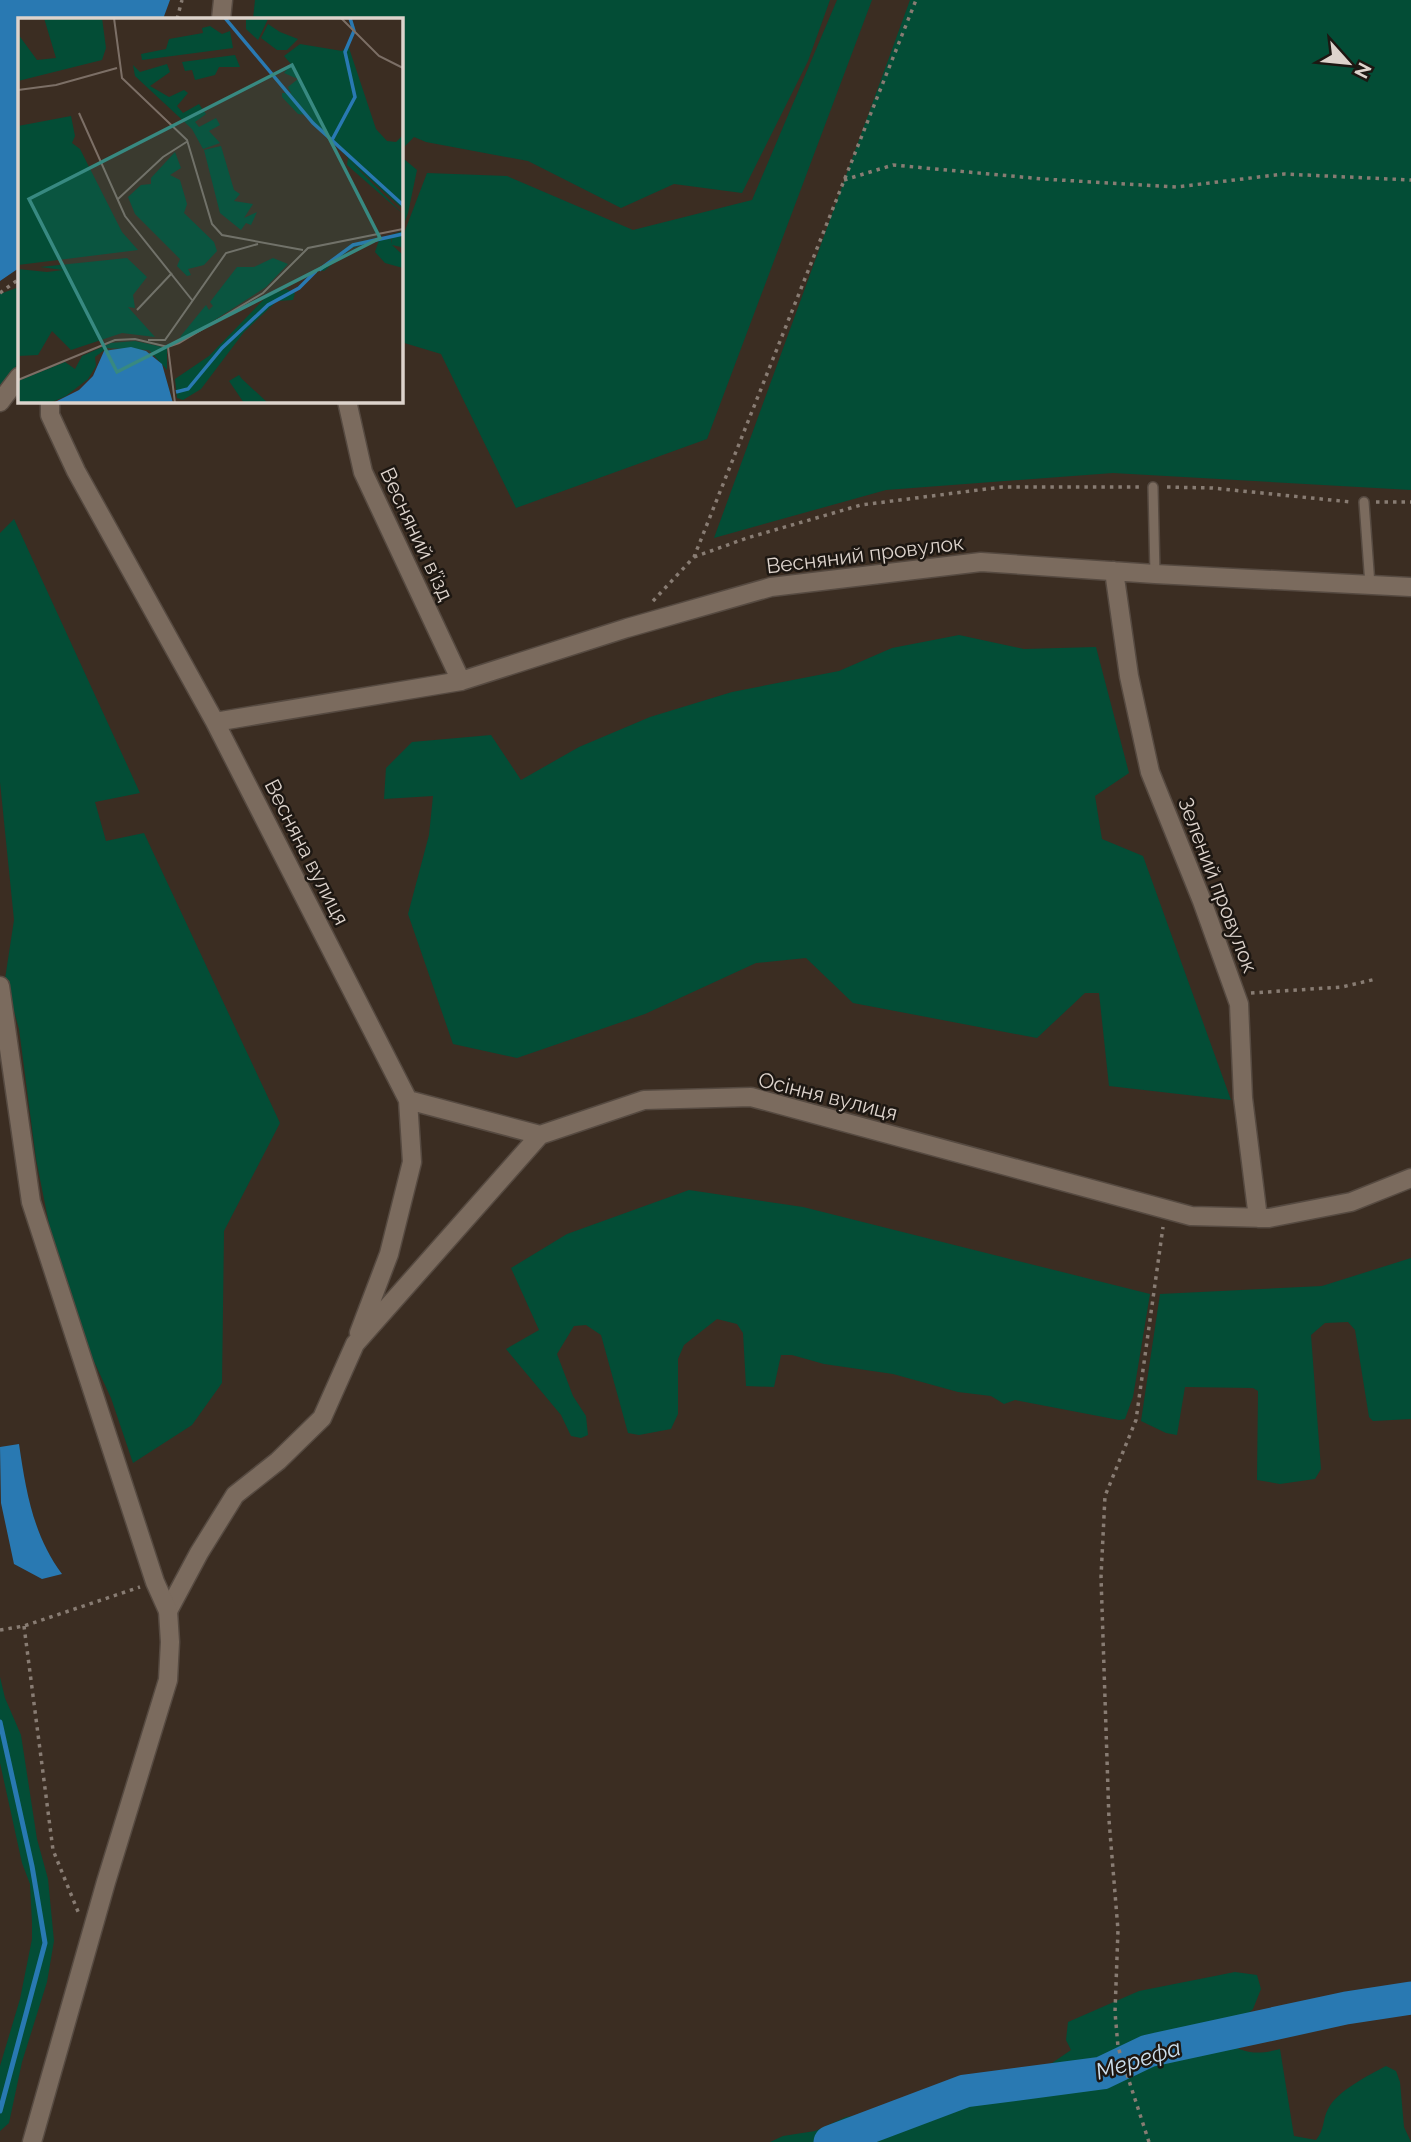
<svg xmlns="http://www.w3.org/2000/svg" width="1411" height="2142" font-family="Raleway,sans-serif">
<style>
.green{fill:#034d36}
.water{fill:#2979b2}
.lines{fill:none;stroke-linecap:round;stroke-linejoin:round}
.stream{stroke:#2979b2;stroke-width:5}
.river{stroke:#2979b2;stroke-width:33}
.service-casing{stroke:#564a41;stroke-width:12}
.minor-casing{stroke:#564a41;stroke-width:21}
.tertiary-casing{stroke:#564a41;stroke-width:21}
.path{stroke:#887c73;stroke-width:3.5;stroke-dasharray:3.5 5;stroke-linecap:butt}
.service{stroke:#7b6b5e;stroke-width:9}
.minor{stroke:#7b6b5e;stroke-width:18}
.tertiary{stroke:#7b6b5e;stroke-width:18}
.labels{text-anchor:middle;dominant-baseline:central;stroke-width:5;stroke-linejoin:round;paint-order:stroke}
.street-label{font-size:21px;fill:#ddd3cc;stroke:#1d1712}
.water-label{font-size:23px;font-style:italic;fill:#ccdfee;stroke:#1d1712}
.inset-river{fill:none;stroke:#2979b2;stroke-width:3.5}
.inset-road{fill:none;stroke:#7c6f66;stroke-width:2}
.view{fill:#388981;fill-opacity:0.15;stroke:#388981;stroke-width:3.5}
.inset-edge{fill:none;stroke:#ddd3cc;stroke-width:3.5}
</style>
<rect width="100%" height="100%" fill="#3b2d22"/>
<!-- green -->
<path class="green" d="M 255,0 L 830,0 L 808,61 L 742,193 L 674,184 L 621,208 L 528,161 L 426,142 L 414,137 L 404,147 L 404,159 L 417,170 L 408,213 L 401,232 L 401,19 L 253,19 Z
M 837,0 L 872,0 L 707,439 L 516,508 L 441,354 L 401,342 L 401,241 L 427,173 L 507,176 L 633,230 L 752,200 Z
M 910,0 L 1411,0 L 1411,490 L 1113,473 L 886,490 L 714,538 Z
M 19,287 L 19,362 L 0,389 L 0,294 Z
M 14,519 L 140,793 L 95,802 L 106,841 L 144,833 L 280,1123 L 224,1231 L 222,1383 L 192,1425 L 133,1463 L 111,1398 L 85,1342 L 53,1244 L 36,1159 L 19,1029 L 5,979 L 14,920 L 0,782 L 0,533 Z
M 959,635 L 1024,649 L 1096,647 L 1129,773 L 1095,796 L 1102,839 L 1143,856 L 1231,1100 L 1109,1086 L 1099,993 L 1085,993 L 1037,1038 L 853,1003 L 806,958 L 756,963 L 645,1014 L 517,1058 L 453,1044 L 408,914 L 429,835 L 433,796 L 384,799 L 386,768 L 412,742 L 491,735 L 521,780 L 579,747 L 650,717 L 732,692 L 839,671 L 892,648 Z
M 689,1190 L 803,1207 L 1150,1294 L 1133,1397 L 1125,1419 L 1119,1420 L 1015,1400 L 1004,1404 L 991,1396 L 958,1392 L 893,1374 L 824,1364 L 792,1355 L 781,1355 L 774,1387 L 746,1386 L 743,1333 L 737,1324 L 717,1319 L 684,1345 L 678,1359 L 678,1414 L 671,1429 L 639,1435 L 628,1433 L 601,1335 L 586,1325 L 574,1326 L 557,1354 L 573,1396 L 586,1416 L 588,1435 L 581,1438 L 571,1436 L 561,1415 L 506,1349 L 539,1330 L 511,1268 L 567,1234 Z
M 1411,1258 L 1411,1419 L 1373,1421 L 1369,1417 L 1355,1330 L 1348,1322 L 1325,1323 L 1311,1335 L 1321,1469 L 1315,1479 L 1280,1484 L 1257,1480 L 1258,1391 L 1253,1388 L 1185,1387 L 1177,1435 L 1166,1433 L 1141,1421 L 1160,1294 L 1322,1286 Z
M 0,1659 L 0,1677 L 5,1698 L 21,1735 L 37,1839 L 48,1879 L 54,1941 L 47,1982 L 22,2062 L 9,2123 L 0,2131 L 0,2066 L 20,1999 L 32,1939 L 32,1923 L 30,1884 L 22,1863 L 0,1763 Z
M 1235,1972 L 1257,1975 L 1261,1989 L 1253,2009 L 1229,2032 L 1229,2043 C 1245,2055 1261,2054 1280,2049 L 1294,2136 L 1316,2140 C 1325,2129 1322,2121 1328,2109 C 1337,2091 1369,2075 1386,2066 L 1396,2071 L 1400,2082 L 1404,2127 L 1411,2142 L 770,2142 L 783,2136 L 815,2131 L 846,2117 L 911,2107 L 928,2093 L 1036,2074 L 1071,2050 L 1066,2040 L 1068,2022 L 1139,1991 Z"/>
<!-- water -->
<path class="water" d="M 0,0 L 170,0 L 163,19 L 19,19 L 19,268 L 0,281 Z
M 19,1444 C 26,1491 33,1535 62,1574 L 42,1579 L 14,1564 L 1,1503 L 0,1447 Z"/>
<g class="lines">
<!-- stream -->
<path class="stream" d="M 0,1722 L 32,1866 L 45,1943 L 0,2111"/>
<!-- river -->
<path class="river" d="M 830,2142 L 965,2091 L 1102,2073 L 1148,2051 L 1346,2008 L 1411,1998"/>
<!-- service casing -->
<g class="service-casing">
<path id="service" d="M 1153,487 L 1155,574
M 1364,502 L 1370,585"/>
</g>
<!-- minor casing -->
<g class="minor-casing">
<path id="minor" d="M 50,401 L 50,415 L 76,471 L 215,722 L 408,1100 L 412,1162 L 389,1254 L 359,1333
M 347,401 L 363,472 L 461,681
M 1114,571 L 1129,676 L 1150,772 L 1202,901 L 1239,1004 L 1243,1098 L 1258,1218
M 215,722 L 461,681 L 627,628 L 771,587 L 981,562 L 1155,574 L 1411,587
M 408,1100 L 540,1135
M 168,1611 L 199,1553 L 235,1495 L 278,1461 L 322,1418 L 355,1344 L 540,1135 L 644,1100 L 751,1097 L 1191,1216 L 1269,1218 L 1351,1202 L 1411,1178"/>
</g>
<!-- tertiary casing -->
<g class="tertiary-casing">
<path id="tertiary" d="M 221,19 L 223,0
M 0,402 L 19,377
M 0,986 L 31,1202 L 155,1582 L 168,1611 L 170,1642 L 168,1680 L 106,1882 L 32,2142"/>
</g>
<!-- path -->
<path class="path" d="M 177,19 L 182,0
M 844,180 L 893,165 L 1043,179 L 1176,187 L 1284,174 L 1411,180
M 0,293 L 19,279
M 1167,487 L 1212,488 L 1351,502
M 1376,502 L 1411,502
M 694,557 L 747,538 L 861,505 L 1002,487 L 1142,487
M 653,601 L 694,557 L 916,0
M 1251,993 L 1342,987 L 1376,979
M 24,1626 L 53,1850 L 79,1914
M 0,1630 L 24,1626 L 140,1587
M 1149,2142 L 1118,2047 L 1115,2012 L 1118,1930 L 1109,1820 L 1101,1577 L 1105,1496 L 1136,1420 L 1163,1227"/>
<!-- service -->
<use href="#service" class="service"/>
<!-- minor -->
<use href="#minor" class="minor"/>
<!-- tertiary -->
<use href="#tertiary" class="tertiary"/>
</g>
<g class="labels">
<!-- street labels -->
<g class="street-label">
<text transform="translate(417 534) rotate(65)">Весняний в’їзд</text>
<text transform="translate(865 554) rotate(-7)">Весняний провулок</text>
<text transform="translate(307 852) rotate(63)">Весняна вулиця</text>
<text transform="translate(1218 885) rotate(69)">Зелений провулок</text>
<text transform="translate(828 1096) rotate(14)">Осіння вулиця</text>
</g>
<!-- water labels -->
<g class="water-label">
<text transform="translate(1138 2059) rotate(-17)">Мерефа</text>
</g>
</g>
<!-- overview -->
<g transform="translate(18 18)">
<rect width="385" height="385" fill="#3b2d22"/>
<path d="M 26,0 L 84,0 L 88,30 L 84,42 L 0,63 L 0,16 L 19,42 L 38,40 ZM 228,0 L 250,1 L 240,22 L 228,11 ZM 250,6 L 262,14 L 280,21 L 269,32 L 259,32 L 243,20 ZM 192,8 L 204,16 L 212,13 L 215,30 L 124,42 L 123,36 L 148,31 L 151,21 L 185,15 L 184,10 ZM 282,26 L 324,33 L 330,27 L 358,111 L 369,123 L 378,124 L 385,117 L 385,191 L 330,141 L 385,196 L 329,147 L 330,140 L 289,97 L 280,96 L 264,79 L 264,75 L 273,75 L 270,69 L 280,61 L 266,55 L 273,46 L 266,38 ZM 217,37 L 222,49 L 201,49 L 197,57 L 177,62 L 174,52 L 167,53 L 164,44 ZM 149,46 L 152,54 L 132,68 L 151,79 L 166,72 L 170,75 L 159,88 L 165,95 L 181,86 L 188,96 L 177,104 L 181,109 L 198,100 L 202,107 L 191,113 L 202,125 L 185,131 L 174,111 L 117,58 L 115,47 L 122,54 ZM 53,98 L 57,118 L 54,125 L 62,131 L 104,214 L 120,232 L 0,247 L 0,108 ZM 203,128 L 216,172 L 222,176 L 216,183 L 235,186 L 226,200 L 239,194 L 233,207 L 228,205 L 223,212 L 202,195 L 186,132 ZM 157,134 L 163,150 L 152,157 L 162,162 L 169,186 L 166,195 L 196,224 L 199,233 L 186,247 L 170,251 L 173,257 L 169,258 L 159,248 L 162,241 L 117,196 L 110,179 L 123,167 L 133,166 L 133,160 ZM 385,213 L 385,234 L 383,229 L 374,227 L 385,237 L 385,250 L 367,245 L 357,234 L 361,222 L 333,230 L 306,253 L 301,252 L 334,226 L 372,218 L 374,226 L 373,217 ZM 109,240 L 129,259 L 115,277 L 117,290 L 110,289 L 137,319 L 104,315 L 53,332 L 34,313 L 20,337 L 0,338 L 0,251 L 29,254 L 45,252 L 22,249 ZM 255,240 L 270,246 L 248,269 L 167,321 L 162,319 L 188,287 L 191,292 L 195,288 L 192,284 L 219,249 L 236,249 ZM 268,271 L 277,275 L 275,282 L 259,283 L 226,314 L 183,371 L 165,382 L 159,380 L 157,361 L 191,338 L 249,278 ZM 117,323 L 149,330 L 149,352 L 131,332 L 89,330 L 77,339 L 78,348 L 70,361 L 48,378 L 32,385 L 0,385 L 0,363 L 47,344 L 57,351 L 64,338 L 93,325 ZM 221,357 L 224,361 L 250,385 L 226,385 L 211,363 Z" fill="#034d36"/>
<path d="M 113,329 L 128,333 L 144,346 L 155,385 L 35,385 L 61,372 L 75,358 L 86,333 Z" fill="#2979b2"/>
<path class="inset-river" d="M 207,0 L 295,105 L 385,187M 314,122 L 337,79 L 327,34 L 336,13 L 332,0M 301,252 L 335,227 L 385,216M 158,374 L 170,371 L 204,330 L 250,287 L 281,270 L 298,253"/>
<path class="inset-road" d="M 96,0 L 104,60 L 169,122 L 194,206 L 204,217 L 285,232M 323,0 L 361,38 L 385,50M 0,72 L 38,67 L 99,50M 61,95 L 107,198 L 174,282M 100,181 L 145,139 L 170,123M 119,292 L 154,255M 130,322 L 147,322 L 208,235 L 240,226M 150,329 L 157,385M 0,362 L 97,322 L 117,321 L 150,329 L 161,325 L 245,275 L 290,230 L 385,211"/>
<path class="view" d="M 274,47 L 362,220 L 99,354 L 11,181 Z"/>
<rect width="385" height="385" class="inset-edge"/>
</g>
<!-- north arrow -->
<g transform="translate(1348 63) rotate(117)" stroke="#1d1712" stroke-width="5" paint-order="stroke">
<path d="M0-5L12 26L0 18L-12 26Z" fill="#ddd3cc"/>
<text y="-10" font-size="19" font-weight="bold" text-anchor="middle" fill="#ddd3cc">N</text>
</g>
</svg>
